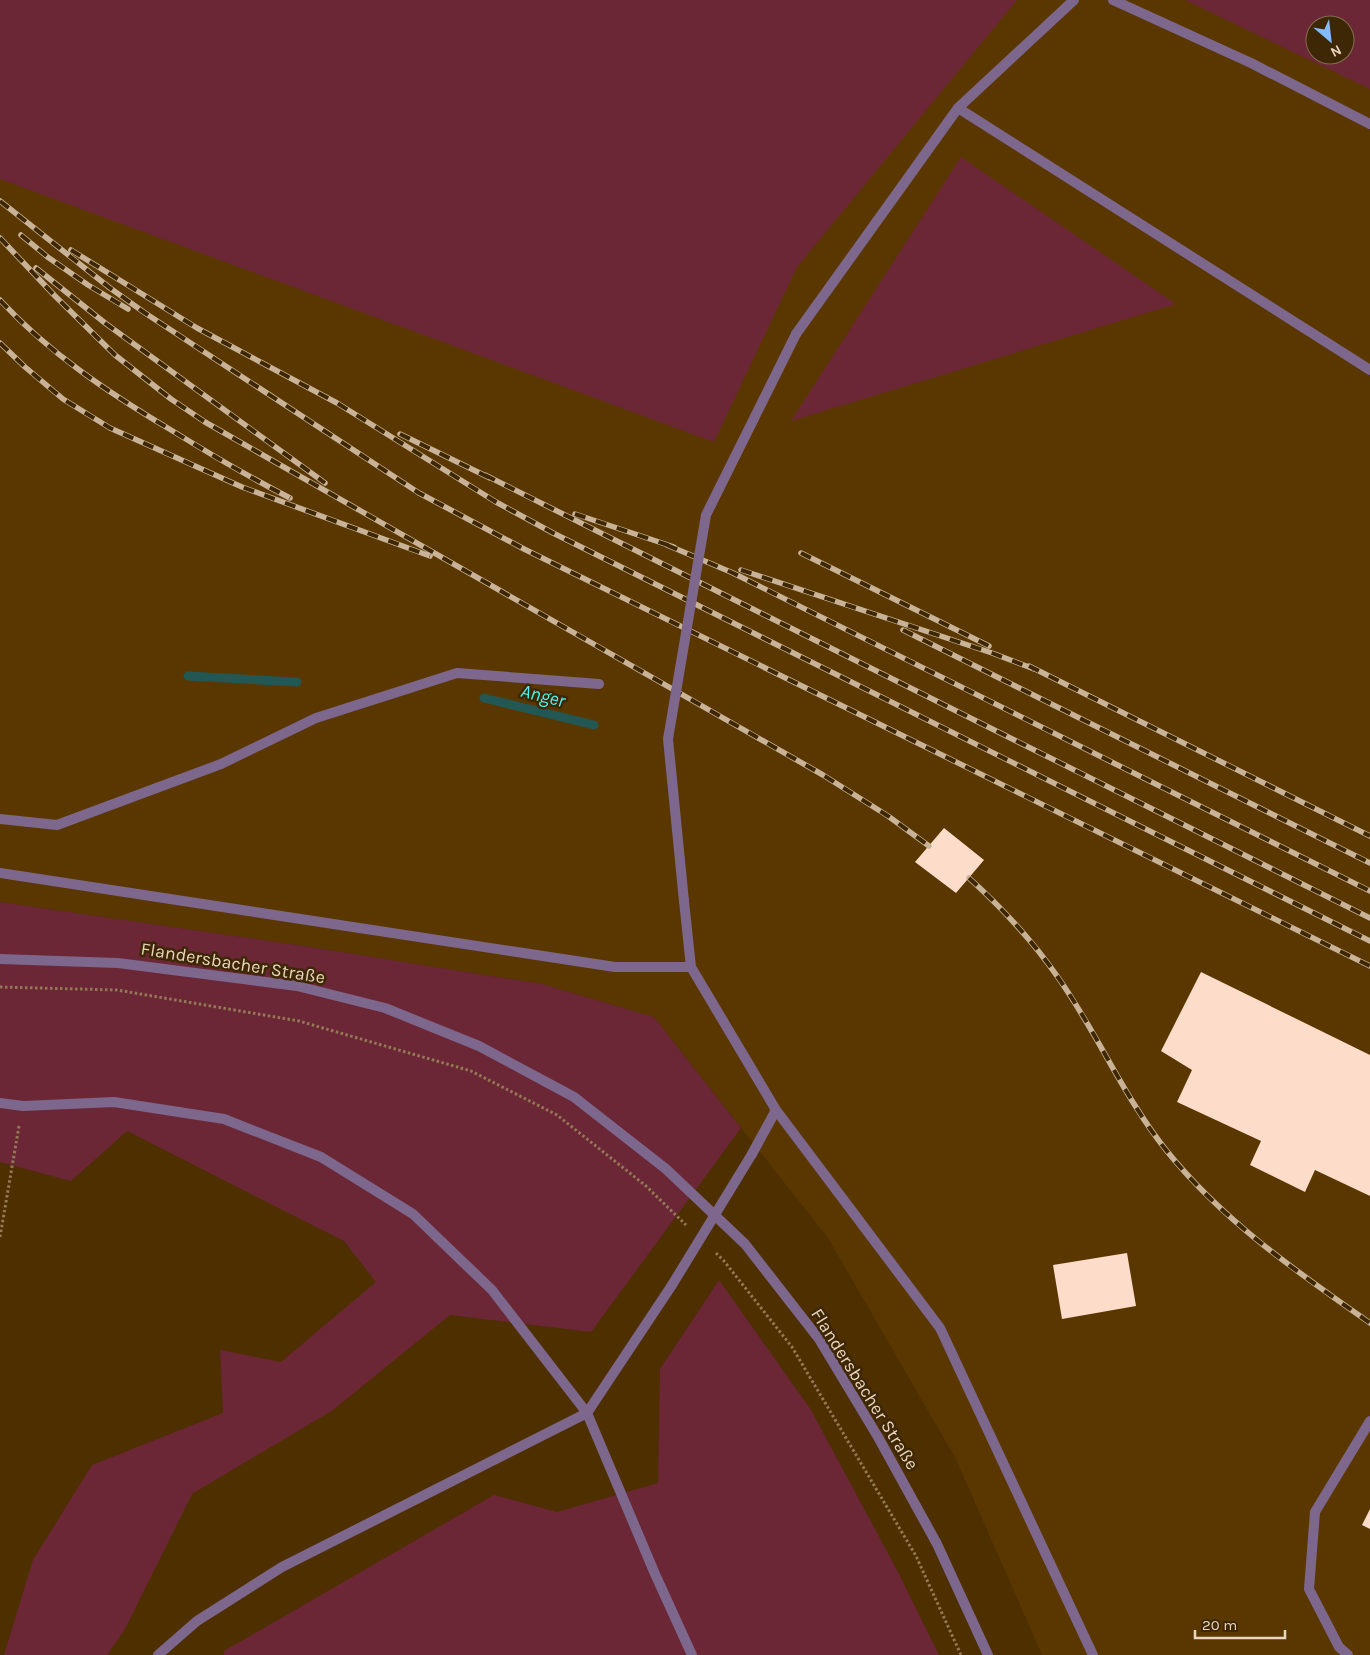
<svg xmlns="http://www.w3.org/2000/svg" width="1370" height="1655" font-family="Karla,sans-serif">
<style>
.built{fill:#5b3700;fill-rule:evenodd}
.green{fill:#6b2735;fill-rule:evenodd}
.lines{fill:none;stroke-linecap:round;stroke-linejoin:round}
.stream{stroke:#225754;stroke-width:9}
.building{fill:#fddcca}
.path{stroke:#937955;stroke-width:3;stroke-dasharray:2.5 2.5;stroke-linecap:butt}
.service{stroke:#7d678d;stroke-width:10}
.tertiary{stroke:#7d678d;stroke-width:10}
.rail-casing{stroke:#c9b398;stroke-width:5.5}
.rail{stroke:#3e2705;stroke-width:4;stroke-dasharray:11;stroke-linecap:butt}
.service-bridge{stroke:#7d678d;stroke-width:10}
.labels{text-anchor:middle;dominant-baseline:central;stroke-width:5;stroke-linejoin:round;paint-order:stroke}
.street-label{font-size:18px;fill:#e8d5bf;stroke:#3e2705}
.water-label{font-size:19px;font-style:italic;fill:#4cf6ef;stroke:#3e2705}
</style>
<rect width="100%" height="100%" fill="#4e2f00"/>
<!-- built -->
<path class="built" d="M 0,0 L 1370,0 L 1370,1655 L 1042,1655 L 956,1459 L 828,1238 L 654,1017 L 542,984 L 304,946 L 0,902 ZM 1315,25 L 1345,25 L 1345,55 L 1315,55 Z"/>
<!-- green -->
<path class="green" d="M 0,0 L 1017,0 L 797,267 L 714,442 L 0,179 Z
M 1185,0 L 1370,0 L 1370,89 ZM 1315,25 L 1345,25 L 1345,55 L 1315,55 Z
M 961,157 L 1176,304 L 791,421 Z
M 0,902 L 304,946 L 542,984 L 654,1017 L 741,1128 L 591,1332 L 450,1315 L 333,1410 L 192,1494 L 125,1629 L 107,1655 L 4,1655 L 33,1560 L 92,1465 L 223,1413 L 220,1350 L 281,1362 L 376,1282 L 344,1241 L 127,1131 L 71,1181 L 0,1162 Z
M 719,1280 L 811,1410 L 899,1574 L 939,1655 L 224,1655 L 224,1651 L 494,1495 L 557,1512 L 658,1483 L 660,1369 Z"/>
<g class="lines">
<!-- stream -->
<path class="stream" d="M 188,676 L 297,682
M 484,698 L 594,725"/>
</g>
<!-- building -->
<path class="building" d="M 944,828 L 984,860 L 956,893 L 915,862 Z
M 1201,972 L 1370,1055 L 1370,1196 L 1315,1170 L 1305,1192 L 1250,1165 L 1261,1141 L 1177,1102 L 1192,1070 L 1161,1051 Z
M 1127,1253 L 1136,1306 L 1062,1319 L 1053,1265 Z
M 1370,1509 L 1370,1529 L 1362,1525 Z"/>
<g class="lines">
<!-- path -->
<path class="path" d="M 0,987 L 117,990 L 299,1021 L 471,1071 L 557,1115 L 646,1186 L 686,1225
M 0,1237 L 19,1126
M 716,1253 L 724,1261 L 792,1347 L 916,1556 L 961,1655"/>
<!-- service -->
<path class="service" d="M 1113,0 L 1251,63 L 1370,124
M 958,108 L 1370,370
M 796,334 L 958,108 L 1074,0
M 0,819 L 57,825 L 221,764 L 316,718 L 457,673 L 599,684
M 0,873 L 615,967 L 691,967
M 684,901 L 691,967 L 776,1110 L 940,1328 L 1093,1655
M 0,1103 L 23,1106 L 114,1102 L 224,1119 L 321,1157 L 413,1214 L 492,1290 L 587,1413 L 655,1574 L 692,1655
M 752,1154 L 776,1110
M 158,1655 L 197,1621 L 282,1567 L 587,1413 L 672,1285
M 1348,1655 L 1339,1647 L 1309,1589 L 1315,1512 L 1370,1421"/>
<!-- tertiary -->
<path class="tertiary" d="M 0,959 L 118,963 L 297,986 L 385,1008 L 479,1046 L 574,1097 L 666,1169 L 745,1244 L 819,1339 L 878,1437 L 937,1544 L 988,1655"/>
<!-- rail casing -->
<g class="rail-casing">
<path id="rail" d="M 0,201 L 110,288 L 145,313 L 419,493 L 524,549 L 1370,966
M 21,235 L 49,258 L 88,285 L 128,309
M 0,238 L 55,296 L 115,355 L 171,399 L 205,422 L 823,775 L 888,816 L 929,846
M 71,250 L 197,328 L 337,403 L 496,502 L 553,533 L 1370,941
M 36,268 L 105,323 L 325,483
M 0,300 C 49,353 109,393 171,430 C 210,454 249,477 290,498
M 0,343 L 25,367 L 63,399 L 110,428 L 242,487 L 430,556
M 400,434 L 490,478
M 485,475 L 1370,918
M 575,514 L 674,547
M 667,545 L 733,573 L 1370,891
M 801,553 L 989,646
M 741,570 L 992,653 L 1034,669
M 903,630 L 1370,863
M 1029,666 L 1370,836
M 969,878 C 1002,908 1032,940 1057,976 C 1097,1032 1123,1096 1166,1150 C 1222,1220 1297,1272 1370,1323"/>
</g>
<!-- rail -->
<use href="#rail" class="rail"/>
<!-- service-bridge -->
<path class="service-bridge" d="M 684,901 L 668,739 L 706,515 L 796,334
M 672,1285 L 752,1154"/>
</g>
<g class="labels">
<!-- street labels -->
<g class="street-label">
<text transform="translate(233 963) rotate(9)">Flandersbacher Straße</text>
<text transform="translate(865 1389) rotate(58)">Flandersbacher Straße</text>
</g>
<!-- water labels -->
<g class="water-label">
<text transform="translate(543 696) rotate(14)">Anger</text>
</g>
</g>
<!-- north arrow -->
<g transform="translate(1330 40) rotate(152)"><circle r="24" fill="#3e2705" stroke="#826d4f"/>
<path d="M0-4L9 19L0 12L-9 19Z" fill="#82bcfa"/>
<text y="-8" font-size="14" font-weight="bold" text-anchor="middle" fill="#e8d5bf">N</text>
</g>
<!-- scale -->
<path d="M1195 1630v8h90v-8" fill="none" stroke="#e8d5bf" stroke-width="2.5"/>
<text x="1202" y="1630" font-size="15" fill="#e8d5bf" stroke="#3e2705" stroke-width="4" paint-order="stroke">20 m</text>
</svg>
